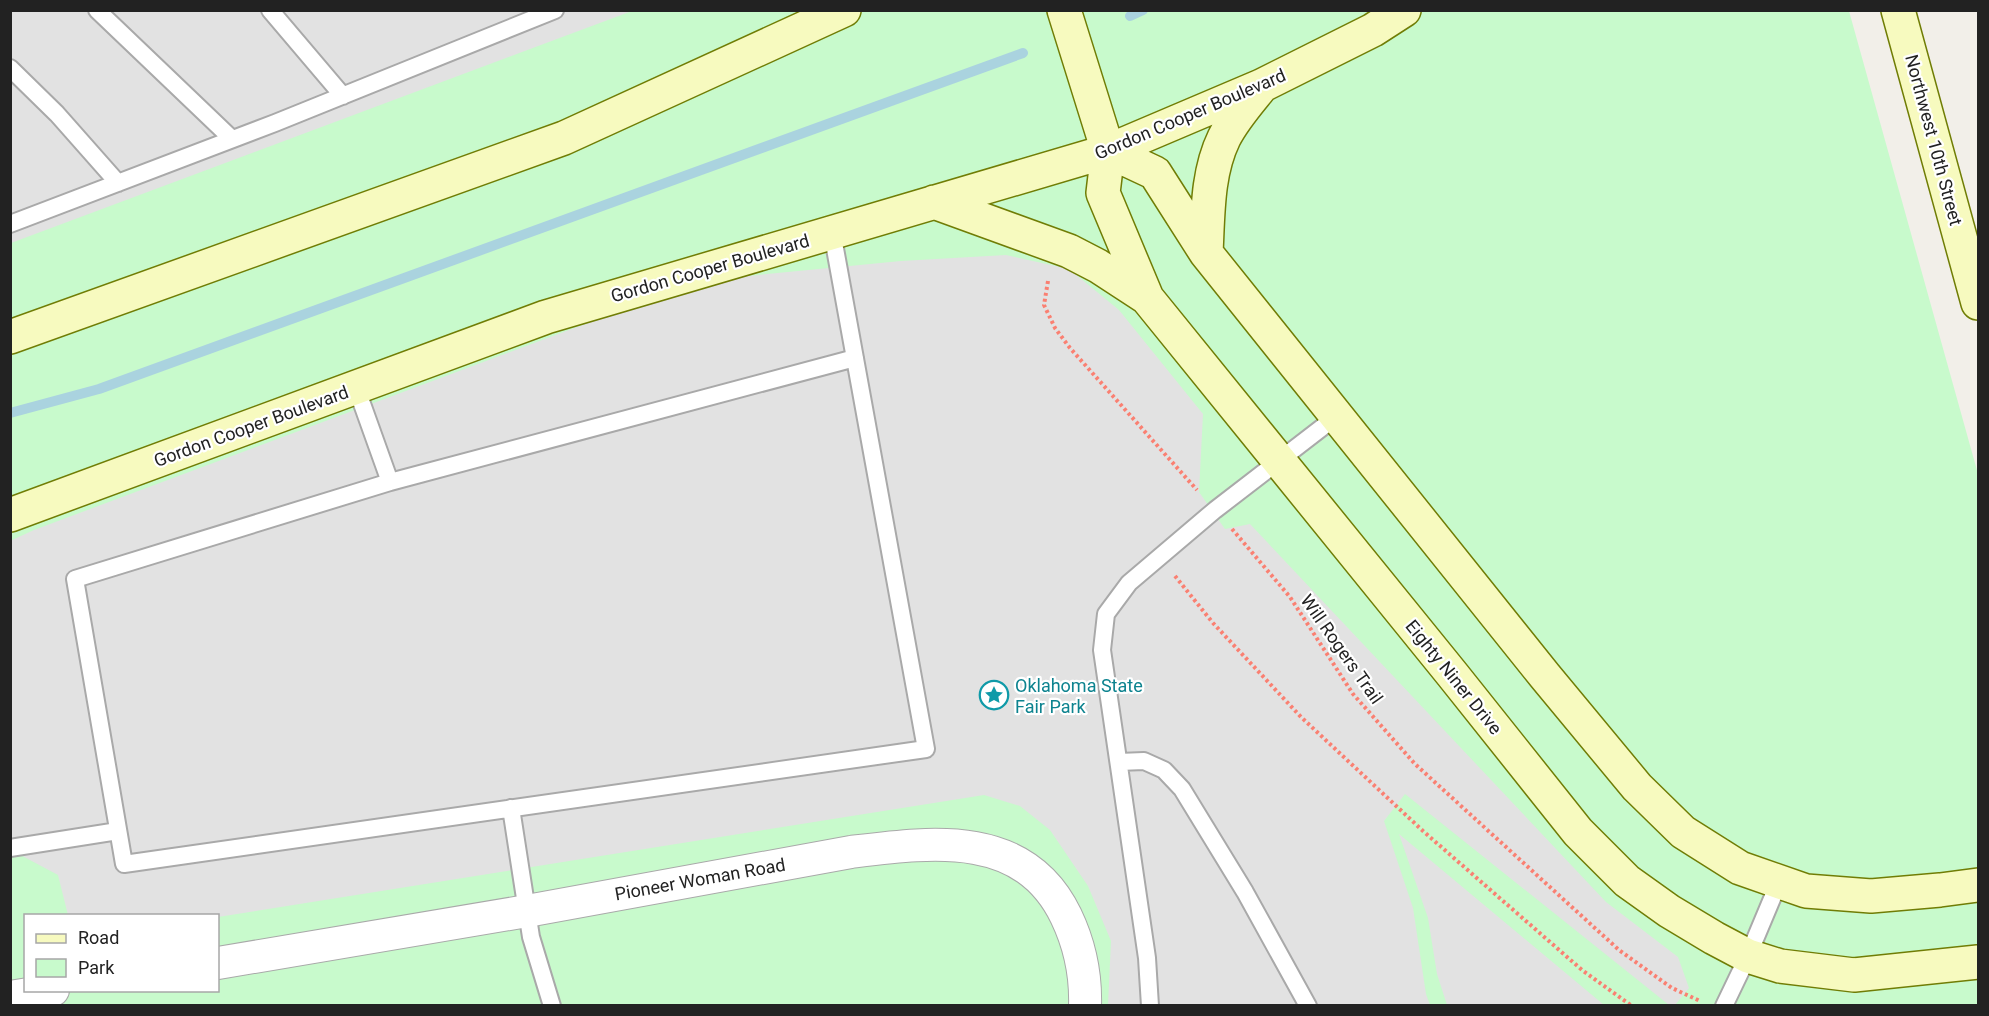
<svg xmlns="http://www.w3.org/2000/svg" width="1989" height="1016" font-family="Roboto,sans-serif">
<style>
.park{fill:#c8facc;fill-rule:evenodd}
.parking{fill:#e2e2e2}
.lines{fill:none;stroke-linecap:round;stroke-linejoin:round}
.stream{stroke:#aad3df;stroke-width:10}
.lane-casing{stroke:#a9a9a9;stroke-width:20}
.street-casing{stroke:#a9a9a9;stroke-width:34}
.secondary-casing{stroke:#707d05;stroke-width:36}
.path{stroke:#fa8072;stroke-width:4;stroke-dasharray:3 3;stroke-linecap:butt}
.lane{stroke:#fff;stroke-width:16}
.street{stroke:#fff;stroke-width:32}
.secondary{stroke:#f7fabf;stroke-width:33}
.labels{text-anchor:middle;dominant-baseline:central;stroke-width:4.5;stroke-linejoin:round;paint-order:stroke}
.street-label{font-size:18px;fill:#222;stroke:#fff}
.culture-label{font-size:18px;fill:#0d838f;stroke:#fff;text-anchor:start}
</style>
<rect width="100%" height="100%" fill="#f2efe9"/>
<!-- park -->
<path class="park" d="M 10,11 L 1849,11 L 1978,474 L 1978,1005 L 11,1005 ZM 26,916 L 218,916 L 218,990 L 26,990 Z"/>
<!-- parking -->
<path class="parking" d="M 11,11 L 632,11 L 11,243 Z
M 1006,255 L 1069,269 L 1119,310 L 1203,414 L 1199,492 L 1225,529 L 1250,524 L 1606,902 L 1678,957 L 1689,988 L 1675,1005 L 1669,1005 L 1405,794 L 1384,821 L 1413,908 L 1426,994 L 1430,1005 L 1108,1005 L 1111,941 L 1088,886 L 1050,830 L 1020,806 L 984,795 L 218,917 L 218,916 L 68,915 L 58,875 L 13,851 L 10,829 L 10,541 L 34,530 L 577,327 L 717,279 L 901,261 Z
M 1399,834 L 1604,1005 L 1447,1005 L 1437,974 L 1428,918 Z"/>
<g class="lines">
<!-- stream -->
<path class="stream" d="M 1130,16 L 1143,10
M 10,413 L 99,389 L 1023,53"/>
<!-- lane casing -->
<g class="lane-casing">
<path id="lane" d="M 97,10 L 232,139
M 270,10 L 343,96
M 10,68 L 57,114 L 118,183
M 10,224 L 275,123 L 555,10
M 356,387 L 390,482 L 75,579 L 124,864 L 926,749 L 832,232
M 390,482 L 855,358
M 1119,762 L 1144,761 L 1164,770 L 1182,789 L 1245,892 L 1308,1006
M 511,808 L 531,937 L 552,1006
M 10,848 L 118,831
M 1150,1006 L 1147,958 L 1102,650 L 1106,614 L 1129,583 L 1215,510 L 1337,416
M 1724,1006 L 1748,956 L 1779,882"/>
</g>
<!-- street casing -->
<g class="street-casing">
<path id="street" d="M 218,963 L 527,911 L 851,852 C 932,842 1024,829 1066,916 C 1079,943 1086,975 1085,1006
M 10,997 L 53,990"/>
</g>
<!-- secondary casing -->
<g class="secondary-casing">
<path id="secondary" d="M 1064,10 L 1108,151 L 1103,193 L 1147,298 L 1452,674 L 1578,832 L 1627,881 L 1669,911 L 1714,938 L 1748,956 L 1780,966 L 1854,975 L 1978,962
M 1898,10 L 1978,303
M 1108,151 L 1155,173 L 1206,253 L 1545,676 L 1637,787 L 1683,832 L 1740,868 L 1806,891 L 1871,896 L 1940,890 L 1978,885
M 934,202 L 1069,251 L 1098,266 L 1147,298
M 1206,253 C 1208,214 1207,173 1224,138 C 1233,120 1247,104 1260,88
M 10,337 L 564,138 L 844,10
M 10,515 L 546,317 L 1108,151 L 1261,86 L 1373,30 L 1404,10"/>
</g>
<!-- path -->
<path class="path" d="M 1048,281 L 1044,305 L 1055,328 L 1070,348 L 1197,490
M 1232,529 L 1290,597 L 1353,694 L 1415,764 L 1619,950 L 1672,988 L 1700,1001
M 1175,576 L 1213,623 L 1301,717 L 1423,831 L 1582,970 L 1632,1006"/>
<!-- lane -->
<use href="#lane" class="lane"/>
<!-- street -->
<use href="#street" class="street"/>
<!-- secondary -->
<use href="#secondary" class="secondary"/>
</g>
<!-- icons -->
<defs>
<g id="sight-ring" transform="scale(1.5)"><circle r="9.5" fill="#fff" stroke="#0f9aa8" stroke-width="1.5"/><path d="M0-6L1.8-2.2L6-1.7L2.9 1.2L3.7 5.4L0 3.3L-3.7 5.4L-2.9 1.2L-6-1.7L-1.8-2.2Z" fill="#0f9aa8"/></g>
</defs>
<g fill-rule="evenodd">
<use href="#sight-ring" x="994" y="695"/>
</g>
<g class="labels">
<!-- street labels -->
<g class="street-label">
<text transform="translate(1190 114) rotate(-23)">Gordon Cooper Boulevard</text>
<text transform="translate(1934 140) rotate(75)">Northwest 10th Street</text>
<text transform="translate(710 268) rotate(-16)">Gordon Cooper Boulevard</text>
<text transform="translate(251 426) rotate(-20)">Gordon Cooper Boulevard</text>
<text transform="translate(1342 649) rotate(55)">Will Rogers Trail</text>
<text transform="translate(1454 677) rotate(51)">Eighty Niner Drive</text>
<text transform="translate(700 879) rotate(-10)">Pioneer Woman Road</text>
</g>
<!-- culture labels -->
<g class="culture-label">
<text x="1015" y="685">Oklahoma State<tspan x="1015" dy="21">Fair Park</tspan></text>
</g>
</g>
<!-- border -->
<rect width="1989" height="1016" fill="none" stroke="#222222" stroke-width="24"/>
<!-- legend -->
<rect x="24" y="914" width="195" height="78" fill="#ffffff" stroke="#a7a7a7" stroke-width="1.5"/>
<rect x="36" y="934" width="30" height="9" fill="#f7fabf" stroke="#a7a7a7" stroke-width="1.5"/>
<text x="78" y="944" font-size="18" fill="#222222">Road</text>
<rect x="36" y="959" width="30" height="18" fill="#c8facc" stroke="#a7a7a7" stroke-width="1.5"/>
<text x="78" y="974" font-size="18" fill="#222222">Park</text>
</svg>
